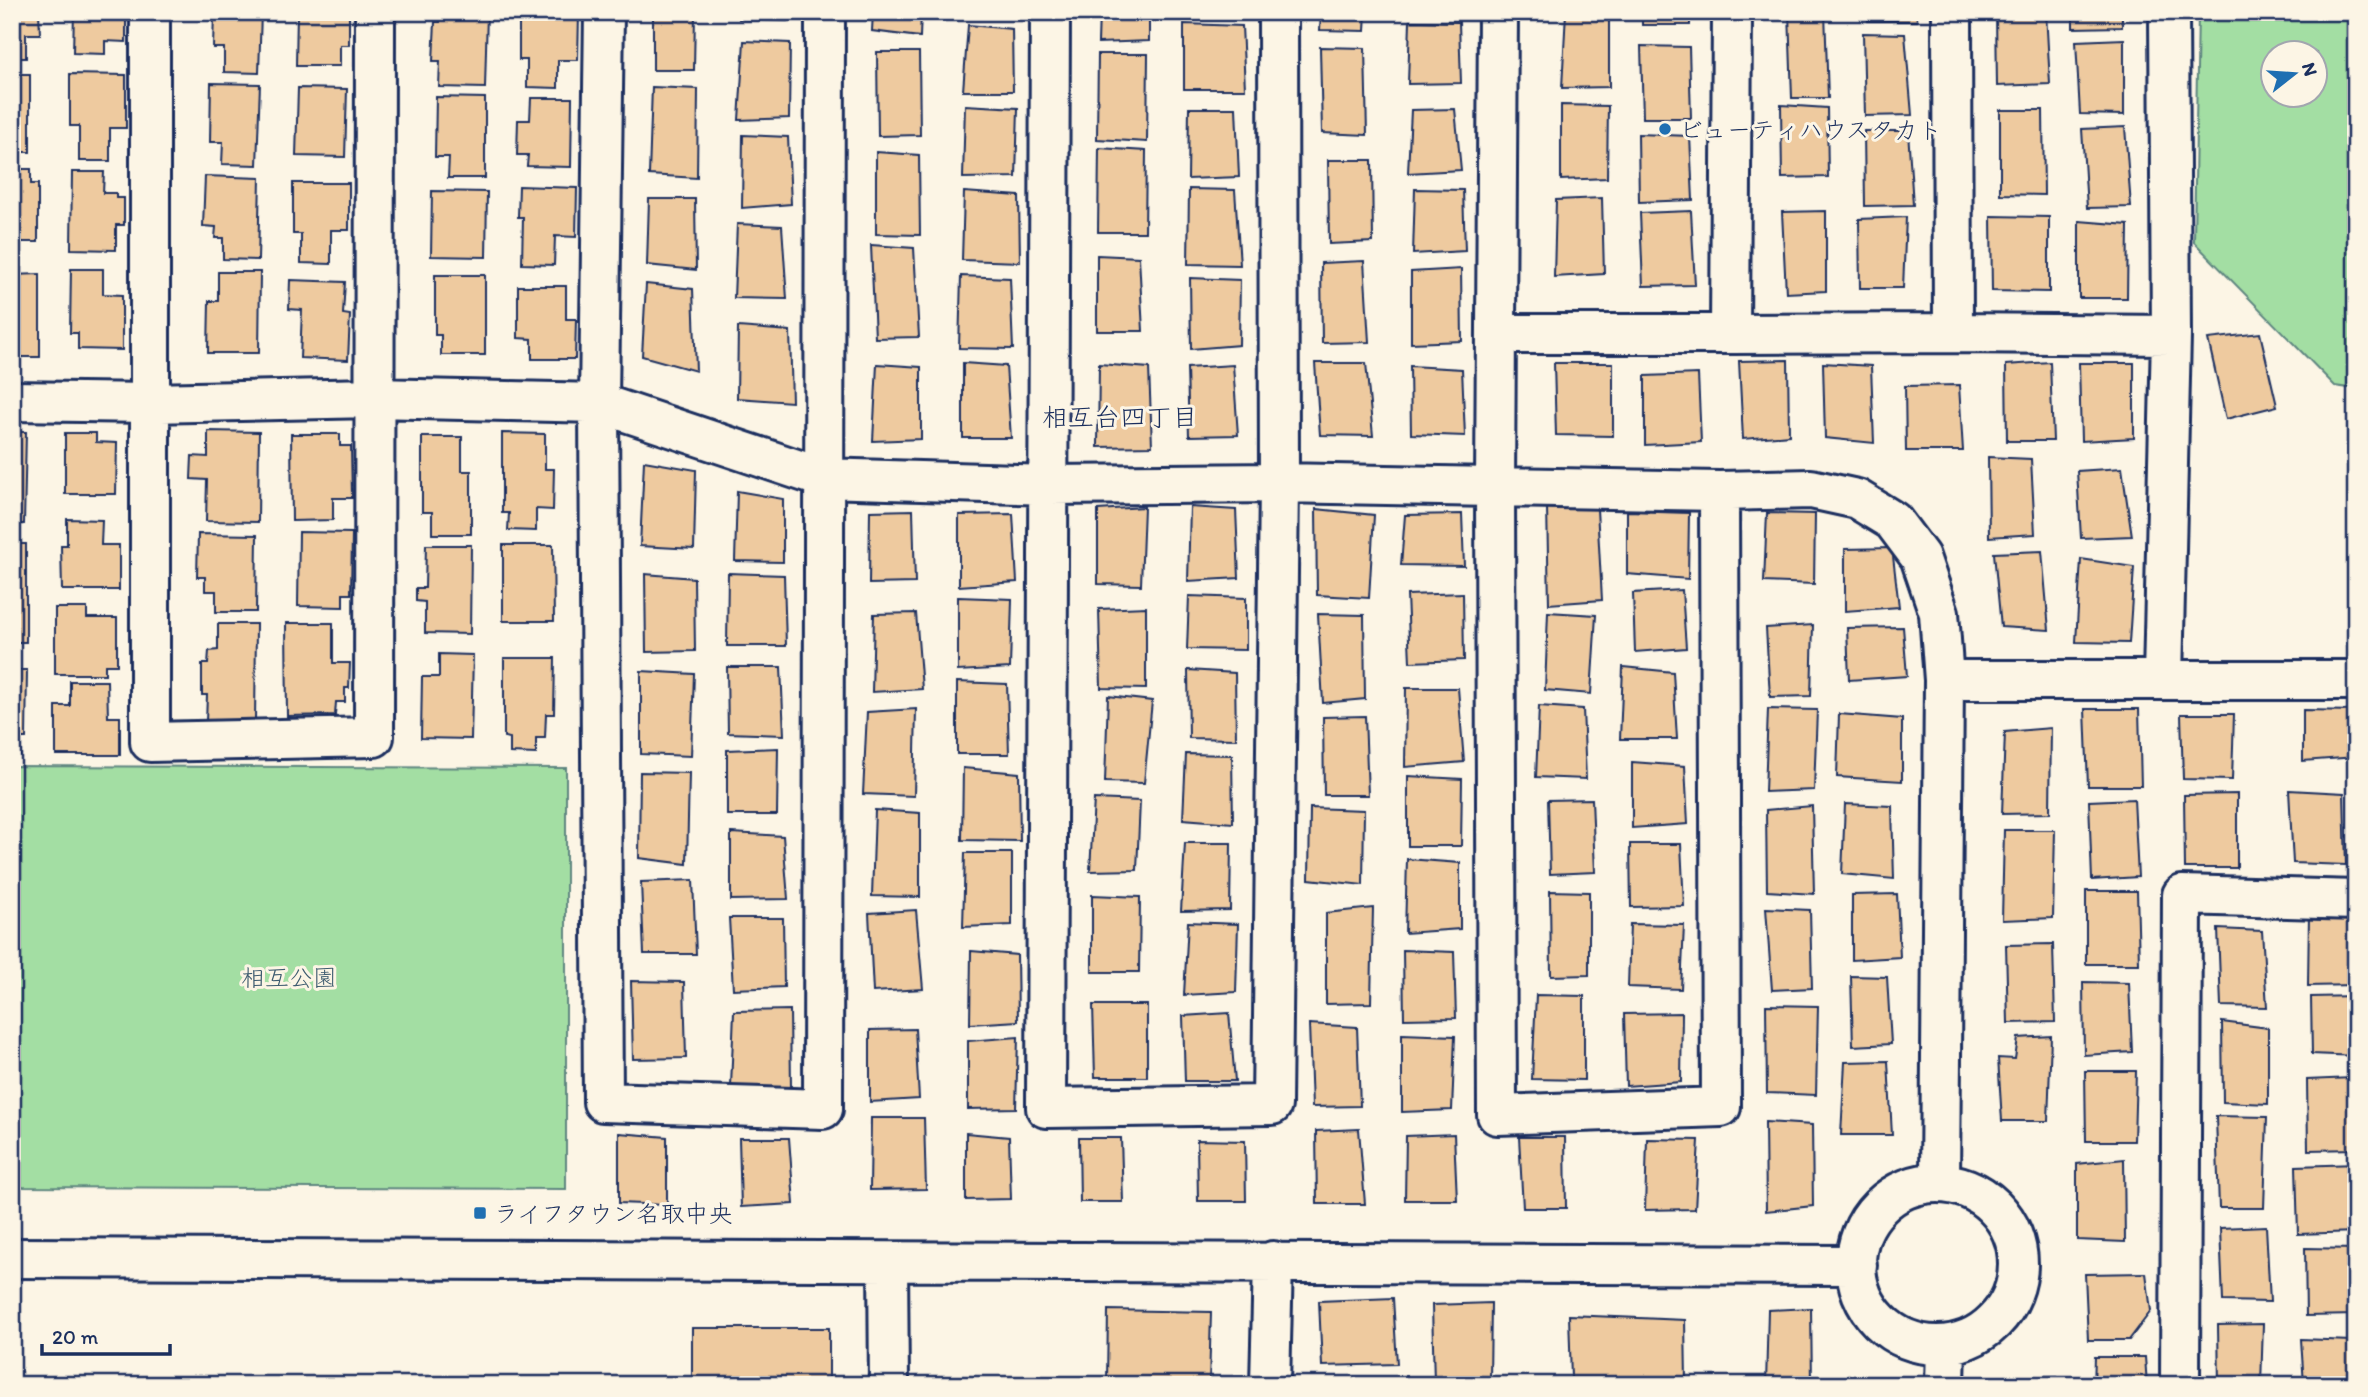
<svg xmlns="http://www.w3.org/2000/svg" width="2368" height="1397" font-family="Itim,'Klee One',sans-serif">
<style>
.green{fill:#a3dea3;stroke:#5f8680;stroke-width:2;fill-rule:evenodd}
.building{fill:#eeca9f;stroke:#1b2f5e;stroke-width:2}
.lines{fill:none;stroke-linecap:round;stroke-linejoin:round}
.minor-casing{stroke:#1b2f5e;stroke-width:44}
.minor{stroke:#fcf5e5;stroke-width:38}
.poi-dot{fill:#1f6fb2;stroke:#fcf5e5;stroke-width:2.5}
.labels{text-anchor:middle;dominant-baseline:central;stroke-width:6;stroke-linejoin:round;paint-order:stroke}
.poi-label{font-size:24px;fill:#1b2f5e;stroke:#fcf5e5;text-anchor:start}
.park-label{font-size:24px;fill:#3d5b6f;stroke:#fcf5e5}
.neighbourhood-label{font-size:26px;fill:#1b2f5e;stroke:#fcf5e5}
</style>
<rect width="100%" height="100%" fill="#fcf5e5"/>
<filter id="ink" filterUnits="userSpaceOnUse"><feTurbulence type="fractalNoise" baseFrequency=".0143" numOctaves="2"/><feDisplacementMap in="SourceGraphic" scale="14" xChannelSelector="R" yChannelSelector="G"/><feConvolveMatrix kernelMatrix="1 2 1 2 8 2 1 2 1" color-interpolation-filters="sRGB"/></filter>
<g filter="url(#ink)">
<!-- green -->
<path class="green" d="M 2198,12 L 2356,12 L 2356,389 L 2335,386 L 2194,242 ZM 2274,52 L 2316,52 L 2316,94 L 2274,94 Z
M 12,766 L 566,768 L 566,1189 L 12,1187 Z"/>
<!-- building -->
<path class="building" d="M 12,12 L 39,12 L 40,34 L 26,34 L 26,58 L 12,58 Z
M 74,12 L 126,12 L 126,42 L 105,41 L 105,54 L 73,53 Z
M 214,12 L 261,12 L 259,73 L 224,72 L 224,48 L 213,48 Z
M 297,12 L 349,12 L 349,45 L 340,45 L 340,66 L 296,66 Z
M 440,12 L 487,12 L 485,88 L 439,87 L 440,61 L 433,61 L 435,22 L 440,22 Z
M 519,12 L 579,12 L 578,60 L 558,60 L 558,88 L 527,87 L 527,60 L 519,60 Z
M 653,12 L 695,12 L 694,70 L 653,70 Z
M 739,12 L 788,12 L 787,21 L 739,19 Z
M 873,12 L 921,12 L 920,37 L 872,31 Z
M 1099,12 L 1149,12 L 1149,41 L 1098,43 Z
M 1321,12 L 1366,12 L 1365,31 L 1320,30 Z
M 1566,12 L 1609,12 L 1609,87 L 1562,88 Z
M 1642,12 L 1690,12 L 1690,25 L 1642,25 Z
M 1789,12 L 1825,12 L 1828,98 L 1792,98 Z
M 1867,12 L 1916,12 L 1917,21 L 1868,21 Z
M 1996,12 L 2046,12 L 2050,84 L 1997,86 Z
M 2073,12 L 2122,12 L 2122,27 L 2073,28 Z
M 1410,21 L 1459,22 L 1461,83 L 1408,84 Z
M 1184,24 L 1242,26 L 1245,89 L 1184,89 Z
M 968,25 L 1012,29 L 1013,91 L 963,91 Z
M 1863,33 L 1905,34 L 1912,115 L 1865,116 Z
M 2124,39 L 2124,115 L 2080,114 L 2076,41 Z
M 744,41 L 790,43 L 789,118 L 739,120 Z
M 1641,46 L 1689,47 L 1691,118 L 1643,118 Z
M 1320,47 L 1365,48 L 1367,135 L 1322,133 Z
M 877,52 L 919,52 L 920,135 L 878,136 Z
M 1098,54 L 1148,54 L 1147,142 L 1097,139 Z
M 12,74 L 30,74 L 30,152 L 12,152 Z
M 70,74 L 126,75 L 126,128 L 110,128 L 110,161 L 79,161 L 79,126 L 70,126 Z
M 211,83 L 260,84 L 257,165 L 222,164 L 223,142 L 210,142 Z
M 652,87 L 698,89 L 697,178 L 649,175 Z
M 298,88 L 347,89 L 345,157 L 296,156 Z
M 436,97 L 485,98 L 485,178 L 448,178 L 449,157 L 435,157 Z
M 531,98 L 572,98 L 571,167 L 527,166 L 528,155 L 517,155 L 518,120 L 530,120 Z
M 965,105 L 1018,108 L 1016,177 L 963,178 Z
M 1561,105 L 1608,106 L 1607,178 L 1561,180 Z
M 1781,105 L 1827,108 L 1828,177 L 1782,178 Z
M 1189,108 L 1236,108 L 1239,177 L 1188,179 Z
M 1455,109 L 1461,170 L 1408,173 L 1411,110 Z
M 2000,110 L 2043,110 L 2044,195 L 2000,194 Z
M 2125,127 L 2131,207 L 2087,208 L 2082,129 Z
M 1864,131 L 1908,131 L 1913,205 L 1865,206 Z
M 1638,134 L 1690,136 L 1693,200 L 1639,202 Z
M 743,135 L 788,137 L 791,204 L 742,208 Z
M 1099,148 L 1146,151 L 1145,232 L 1098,232 Z
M 876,152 L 919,155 L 920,235 L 876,234 Z
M 1328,160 L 1372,160 L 1373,242 L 1329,244 Z
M 12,169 L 31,169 L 31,184 L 38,184 L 38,242 L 12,242 Z
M 72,172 L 104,172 L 103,193 L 116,193 L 116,198 L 124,198 L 124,225 L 116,225 L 116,250 L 71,249 Z
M 205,176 L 260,178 L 258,260 L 223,259 L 223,238 L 215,238 L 216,227 L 203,226 Z
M 293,183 L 349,183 L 349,230 L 331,230 L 331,264 L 301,263 L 301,234 L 293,234 Z
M 519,186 L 577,188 L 576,237 L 555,236 L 554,265 L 522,264 L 523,217 L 518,217 Z
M 1189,189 L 1235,190 L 1240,265 L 1188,264 Z
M 1415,189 L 1463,190 L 1465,251 L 1413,254 Z
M 432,191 L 487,192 L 486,257 L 431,256 Z
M 964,192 L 1019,196 L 1020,262 L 962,260 Z
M 1602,198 L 1604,274 L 1554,277 L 1556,200 Z
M 649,199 L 695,199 L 696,270 L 647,265 Z
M 1691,211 L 1695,285 L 1643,286 L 1640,213 Z
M 1826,211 L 1826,291 L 1786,293 L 1782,212 Z
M 1991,216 L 2049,217 L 2049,292 L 1992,291 Z
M 1906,217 L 1903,288 L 1860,288 L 1859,219 Z
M 2079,221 L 2128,225 L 2127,298 L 2079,298 Z
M 737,224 L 782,226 L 787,299 L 734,298 Z
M 871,245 L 914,248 L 919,337 L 875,338 Z
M 1097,255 L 1139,257 L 1143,331 L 1097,331 Z
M 1364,261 L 1369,342 L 1322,343 L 1321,263 Z
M 71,269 L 103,269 L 103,294 L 122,295 L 122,350 L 78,349 L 78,333 L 70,333 Z
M 1461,269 L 1462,341 L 1411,343 L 1411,272 Z
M 218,272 L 260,272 L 259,353 L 208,353 L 209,301 L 218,301 Z
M 40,274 L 40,357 L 12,357 L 12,275 Z
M 435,275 L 485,275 L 485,355 L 441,355 L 441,335 L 435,335 Z
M 961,276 L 1010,278 L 1013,349 L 959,348 Z
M 1190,278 L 1240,280 L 1239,345 L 1191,349 Z
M 290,280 L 345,282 L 343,314 L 350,315 L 348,360 L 300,358 L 302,310 L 289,309 Z
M 646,284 L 693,289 L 696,371 L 642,356 Z
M 518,286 L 566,286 L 566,319 L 576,319 L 575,359 L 532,359 L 532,339 L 518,338 Z
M 738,327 L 790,331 L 792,402 L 737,398 Z
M 2260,333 L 2277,406 L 2226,419 L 2208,339 Z
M 1788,360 L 1789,435 L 1743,439 L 1739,361 Z
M 2050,362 L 2053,441 L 2007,441 L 2006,365 Z
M 963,363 L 1006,366 L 1011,438 L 963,438 Z
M 1315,363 L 1366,363 L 1373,436 L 1320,435 Z
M 1554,363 L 1613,363 L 1613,436 L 1556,435 Z
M 1823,363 L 1871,366 L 1874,443 L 1825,438 Z
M 2079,363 L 2134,363 L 2134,438 L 2081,441 Z
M 877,364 L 921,367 L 921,439 L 873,441 Z
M 1099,364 L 1149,368 L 1152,446 L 1098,447 Z
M 1233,365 L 1238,435 L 1189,436 L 1187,368 Z
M 1410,366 L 1462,369 L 1465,436 L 1411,434 Z
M 1698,374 L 1701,442 L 1645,445 L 1645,376 Z
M 1959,385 L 1963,451 L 1906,451 L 1905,386 Z
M 208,431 L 259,432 L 258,522 L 206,521 L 207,480 L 191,479 L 192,456 L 208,457 Z
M 12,432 L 26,432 L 24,524 L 16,524 L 15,536 L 12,536 Z
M 65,433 L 96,433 L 96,442 L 117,443 L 116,494 L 65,494 Z
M 502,433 L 545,434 L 545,469 L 554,469 L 553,510 L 536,509 L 536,531 L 508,530 L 509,513 L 502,513 Z
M 291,434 L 340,434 L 340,446 L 351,446 L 352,498 L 333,498 L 333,520 L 292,521 Z
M 422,437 L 462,437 L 462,471 L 471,471 L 471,534 L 432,534 L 432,512 L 422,512 Z
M 1988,457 L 2031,459 L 2035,534 L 1989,537 Z
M 644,461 L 696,470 L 694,549 L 640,546 Z
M 2122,468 L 2132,536 L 2081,538 L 2077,471 Z
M 737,491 L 783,499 L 783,562 L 735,561 Z
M 1144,507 L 1141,585 L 1098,584 L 1098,510 Z
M 1190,507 L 1236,510 L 1239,578 L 1188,581 Z
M 1547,507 L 1597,509 L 1602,600 L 1549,604 Z
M 1316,509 L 1374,515 L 1369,598 L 1317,595 Z
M 913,510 L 915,583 L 869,584 L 870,511 Z
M 1627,511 L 1689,513 L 1688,579 L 1627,574 Z
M 1767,513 L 1815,514 L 1814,584 L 1764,582 Z
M 1013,514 L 1017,582 L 959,586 L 959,515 Z
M 1462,514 L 1464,566 L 1401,565 L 1405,515 Z
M 67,519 L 102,520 L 101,545 L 119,545 L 119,590 L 62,590 L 61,545 L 67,545 Z
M 299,532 L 352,533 L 351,594 L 343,594 L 343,607 L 298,606 Z
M 198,534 L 257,535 L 256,612 L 216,612 L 216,591 L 205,591 L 205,577 L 197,577 Z
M 12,544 L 26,544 L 26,642 L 12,642 Z
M 426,545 L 471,545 L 470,634 L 425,633 L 425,602 L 416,601 L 416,588 L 425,588 Z
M 503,545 L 553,545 L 554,621 L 503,621 Z
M 1892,548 L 1899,607 L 1845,611 L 1845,549 Z
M 2042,551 L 2049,630 L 2001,627 L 1994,553 Z
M 2081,559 L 2134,567 L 2129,643 L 2076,642 Z
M 728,573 L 784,575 L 786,646 L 727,646 Z
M 645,574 L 694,578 L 695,651 L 646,652 Z
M 1682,590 L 1686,648 L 1635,652 L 1633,593 Z
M 1463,593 L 1464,660 L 1410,662 L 1407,595 Z
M 1189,596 L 1246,598 L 1246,650 L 1187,649 Z
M 958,597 L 1012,599 L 1010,668 L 958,671 Z
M 1146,607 L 1146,689 L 1101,688 L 1099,609 Z
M 55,608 L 87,608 L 87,618 L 117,618 L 117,665 L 105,665 L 105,674 L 55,674 Z
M 1548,612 L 1596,615 L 1591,694 L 1545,690 Z
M 916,613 L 922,689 L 872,692 L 874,614 Z
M 1318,614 L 1364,615 L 1365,699 L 1323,703 Z
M 286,623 L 333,623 L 333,663 L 350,663 L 349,688 L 345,688 L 345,702 L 336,702 L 335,715 L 287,716 Z
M 218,624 L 256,624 L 255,722 L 206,722 L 207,695 L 202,695 L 202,664 L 208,664 L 209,651 L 218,650 Z
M 1813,625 L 1811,696 L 1770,697 L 1766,628 Z
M 1903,627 L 1907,676 L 1849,680 L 1847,628 Z
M 12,653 L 18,653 L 17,670 L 27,670 L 26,738 L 20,738 L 20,755 L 12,755 Z
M 439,654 L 473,655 L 471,739 L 421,738 L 422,677 L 439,677 Z
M 504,658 L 555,658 L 554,714 L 546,714 L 545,738 L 536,738 L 536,754 L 510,753 L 510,738 L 504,737 Z
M 727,667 L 781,667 L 784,735 L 728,733 Z
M 1623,667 L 1673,672 L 1677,739 L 1620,739 Z
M 1188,670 L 1235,673 L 1236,739 L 1189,738 Z
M 641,671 L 694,674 L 691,756 L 641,754 Z
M 70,681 L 107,681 L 108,717 L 120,717 L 120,755 L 56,755 L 56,706 L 70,706 Z
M 957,682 L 1007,684 L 1009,754 L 957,754 Z
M 1406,688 L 1458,688 L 1464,762 L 1405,767 Z
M 1108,696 L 1152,701 L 1144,783 L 1105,782 Z
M 1539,706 L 1583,709 L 1586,779 L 1536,777 Z
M 916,709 L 914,796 L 863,794 L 867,712 Z
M 1768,709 L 1817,710 L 1814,790 L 1765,792 Z
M 2085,709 L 2139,709 L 2141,786 L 2088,786 Z
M 2303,710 L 2356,711 L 2356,757 L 2303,761 Z
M 1839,714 L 1902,719 L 1902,781 L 1837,777 Z
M 2181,714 L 2234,714 L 2232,780 L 2183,779 Z
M 1365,716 L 1368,795 L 1324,795 L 1323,717 Z
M 2051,728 L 2050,813 L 2002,814 L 2005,732 Z
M 778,748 L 777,815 L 727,815 L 727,750 Z
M 1186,754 L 1232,755 L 1233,823 L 1183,819 Z
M 1632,762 L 1685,766 L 1688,824 L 1632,828 Z
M 963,768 L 1019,773 L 1020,841 L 962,840 Z
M 640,772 L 689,773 L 687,864 L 639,858 Z
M 1408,776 L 1462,779 L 1461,846 L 1408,846 Z
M 2289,790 L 2344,793 L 2346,865 L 2293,863 Z
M 2237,794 L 2237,868 L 2185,868 L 2184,795 Z
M 1094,799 L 1140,801 L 1137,870 L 1090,871 Z
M 1592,799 L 1595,872 L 1550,874 L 1548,800 Z
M 2134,799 L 2138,877 L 2092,880 L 2089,801 Z
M 1845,804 L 1892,806 L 1894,879 L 1842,874 Z
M 1812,806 L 1814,894 L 1767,891 L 1766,810 Z
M 1310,808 L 1364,810 L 1363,885 L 1309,879 Z
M 875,810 L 920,813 L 920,897 L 872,896 Z
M 2004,830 L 2055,830 L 2053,918 L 2002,920 Z
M 731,833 L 783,836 L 788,899 L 731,900 Z
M 1185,843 L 1231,843 L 1230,910 L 1181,911 Z
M 1630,844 L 1681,844 L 1684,906 L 1631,907 Z
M 965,853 L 1012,853 L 1012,925 L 963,927 Z
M 1407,859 L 1460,863 L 1460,929 L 1405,933 Z
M 693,880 L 696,954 L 644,954 L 641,882 Z
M 1550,891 L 1589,892 L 1589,975 L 1551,976 Z
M 2086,891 L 2137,891 L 2139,964 L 2086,964 Z
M 1897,894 L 1900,957 L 1852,960 L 1852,895 Z
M 1092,895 L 1140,897 L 1139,972 L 1092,972 Z
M 1373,908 L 1371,1003 L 1326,1004 L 1326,913 Z
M 1766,908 L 1810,910 L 1812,988 L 1772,990 Z
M 916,910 L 923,989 L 873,992 L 869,913 Z
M 2309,913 L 2356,918 L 2354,985 L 2308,986 Z
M 729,918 L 783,918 L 784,987 L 733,989 Z
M 1188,922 L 1238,924 L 1236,992 L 1184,995 Z
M 1630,924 L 1684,925 L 1681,989 L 1628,987 Z
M 2218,929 L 2262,931 L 2267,1007 L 2221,1006 Z
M 2053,944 L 2055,1022 L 2008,1023 L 2006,945 Z
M 1403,950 L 1454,952 L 1456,1018 L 1404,1019 Z
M 971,951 L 1017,955 L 1018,1021 L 970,1024 Z
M 1851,976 L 1887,977 L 1891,1044 L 1853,1046 Z
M 631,981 L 684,982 L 686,1058 L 633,1059 Z
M 2083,982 L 2129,983 L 2132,1052 L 2084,1055 Z
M 1536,995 L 1584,996 L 1584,1080 L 1532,1079 Z
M 2356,996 L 2356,1056 L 2312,1054 L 2311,997 Z
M 1093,1005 L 1147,1005 L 1147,1077 L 1095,1077 Z
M 1766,1005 L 1818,1006 L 1816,1095 L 1767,1093 Z
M 790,1010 L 791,1088 L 731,1087 L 734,1011 Z
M 1229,1013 L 1235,1081 L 1185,1081 L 1183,1016 Z
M 1682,1013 L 1681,1082 L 1626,1086 L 1624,1014 Z
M 2222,1022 L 2268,1028 L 2268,1104 L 2223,1102 Z
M 1309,1024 L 1357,1027 L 1360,1106 L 1312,1107 Z
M 915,1029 L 919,1099 L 870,1102 L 870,1030 Z
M 1402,1034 L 1455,1036 L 1452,1110 L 1402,1112 Z
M 2051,1036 L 2048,1121 L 2002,1121 L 1998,1058 L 2015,1059 L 2018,1038 Z
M 1018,1037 L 1016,1108 L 968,1109 L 968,1041 Z
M 1888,1061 L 1892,1135 L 1841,1135 L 1845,1062 Z
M 2085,1071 L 2136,1071 L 2134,1141 L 2086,1141 Z
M 2352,1078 L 2356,1149 L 2308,1150 L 2307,1080 Z
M 2216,1116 L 2267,1117 L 2264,1208 L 2219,1208 Z
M 871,1118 L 924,1118 L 926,1189 L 870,1190 Z
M 1765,1122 L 1812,1125 L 1813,1206 L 1766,1211 Z
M 1359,1129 L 1365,1204 L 1317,1204 L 1316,1131 Z
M 619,1133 L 667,1137 L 667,1205 L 619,1203 Z
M 966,1133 L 1009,1137 L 1011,1199 L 966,1200 Z
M 1454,1134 L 1457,1200 L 1405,1200 L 1406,1136 Z
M 1519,1137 L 1565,1137 L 1566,1208 L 1523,1208 Z
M 739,1138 L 789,1138 L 794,1204 L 741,1207 Z
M 1079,1138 L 1121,1138 L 1123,1202 L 1080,1202 Z
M 1647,1139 L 1699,1140 L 1695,1209 L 1645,1210 Z
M 1197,1140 L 1245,1141 L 1246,1201 L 1198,1201 Z
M 2124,1159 L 2125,1242 L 2077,1240 L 2077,1164 Z
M 2356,1164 L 2356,1232 L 2298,1234 L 2296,1166 Z
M 2266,1226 L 2270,1302 L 2223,1301 L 2220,1228 Z
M 2305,1248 L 2356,1249 L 2356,1315 L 2306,1316 Z
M 2146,1273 L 2151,1311 L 2129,1340 L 2088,1340 L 2085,1274 Z
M 1393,1298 L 1397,1364 L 1322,1366 L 1319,1301 Z
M 1491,1303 L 1490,1382 L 1434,1383 L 1432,1305 Z
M 1811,1308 L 1812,1385 L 1766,1385 L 1768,1310 Z
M 1108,1310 L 1211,1312 L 1209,1385 L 1107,1383 Z
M 1569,1315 L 1685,1320 L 1686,1381 L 1571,1378 Z
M 2263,1324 L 2261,1385 L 2219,1385 L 2218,1325 Z
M 692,1328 L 829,1328 L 829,1385 L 692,1385 Z
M 2301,1339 L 2351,1341 L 2355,1385 L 2304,1385 Z
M 2095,1357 L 2145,1357 L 2147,1385 L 2094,1385 Z
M 2057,1376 L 2058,1385 L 2009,1385 L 2009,1378 Z
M 1904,1378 L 1904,1385 L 1853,1385 L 1853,1379 Z"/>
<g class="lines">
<!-- minor casing -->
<g class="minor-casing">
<path id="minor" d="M 150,12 L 150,742 L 374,737 L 375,12
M 604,12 L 599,403 L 603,1102 L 823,1109 L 825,12
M 1050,12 L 1046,1108 L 1272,1105 L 1279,483 L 1278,12
M 1498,12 L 1495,487 L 1497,1115 L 1721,1107 L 1719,491
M 1732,12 L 1730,334 L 1953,333 L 1952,12
M 1953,333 L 2171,335
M 1496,334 L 1730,334
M 12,401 L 150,403 L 373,398 L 599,403 L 823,478 L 1050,485 L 1279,483 L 1719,491 L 1811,489 L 1857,499 L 1893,521 L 1920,557 L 1939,613 L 1944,680 L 1940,1182
M 2163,678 L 2171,335 L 2169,12
M 1944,680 L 2356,680
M1856 1264a81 81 0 1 1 162 0a81 81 0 1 1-162 0Z
M 12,1258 L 1857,1265
M 888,1262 L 889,1385
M 1270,1385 L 1273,1261
M 1945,1385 L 1946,1345
M 2180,1385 L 2182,895 L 2356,900"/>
</g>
<!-- minor -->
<use href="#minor" class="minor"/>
</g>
</g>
<!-- markers -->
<g class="poi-dot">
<circle cx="1665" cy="129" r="7"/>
<rect x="473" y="1206" width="14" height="14" rx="3.5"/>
</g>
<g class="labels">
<!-- poi labels -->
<g class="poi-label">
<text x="1679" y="129">ビューティハウスタカト</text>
<text x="494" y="1213">ライフタウン名取中央</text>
</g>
<!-- park labels -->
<g class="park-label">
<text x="289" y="977">相互公園</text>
</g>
<!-- neighbourhood labels -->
<g class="neighbourhood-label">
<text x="1120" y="417">相互台四丁目</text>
</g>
</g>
<!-- margin -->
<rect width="2368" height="1397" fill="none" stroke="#fcf5e5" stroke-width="42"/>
<rect x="21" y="21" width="2326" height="1355" fill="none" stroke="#1b2f5e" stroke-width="2.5" filter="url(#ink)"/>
<!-- north arrow -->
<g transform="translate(2294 74) rotate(73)"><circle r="33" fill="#fcf5e5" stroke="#a2a6af" stroke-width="2"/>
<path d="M0-5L12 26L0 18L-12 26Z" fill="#1f6fb2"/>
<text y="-10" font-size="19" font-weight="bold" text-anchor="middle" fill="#1b2f5e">N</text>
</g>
<!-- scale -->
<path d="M42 1344v10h128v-10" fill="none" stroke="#1b2f5e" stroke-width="3.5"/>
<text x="52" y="1344" font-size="21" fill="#1b2f5e" stroke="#fcf5e5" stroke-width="5" paint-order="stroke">20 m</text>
</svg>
